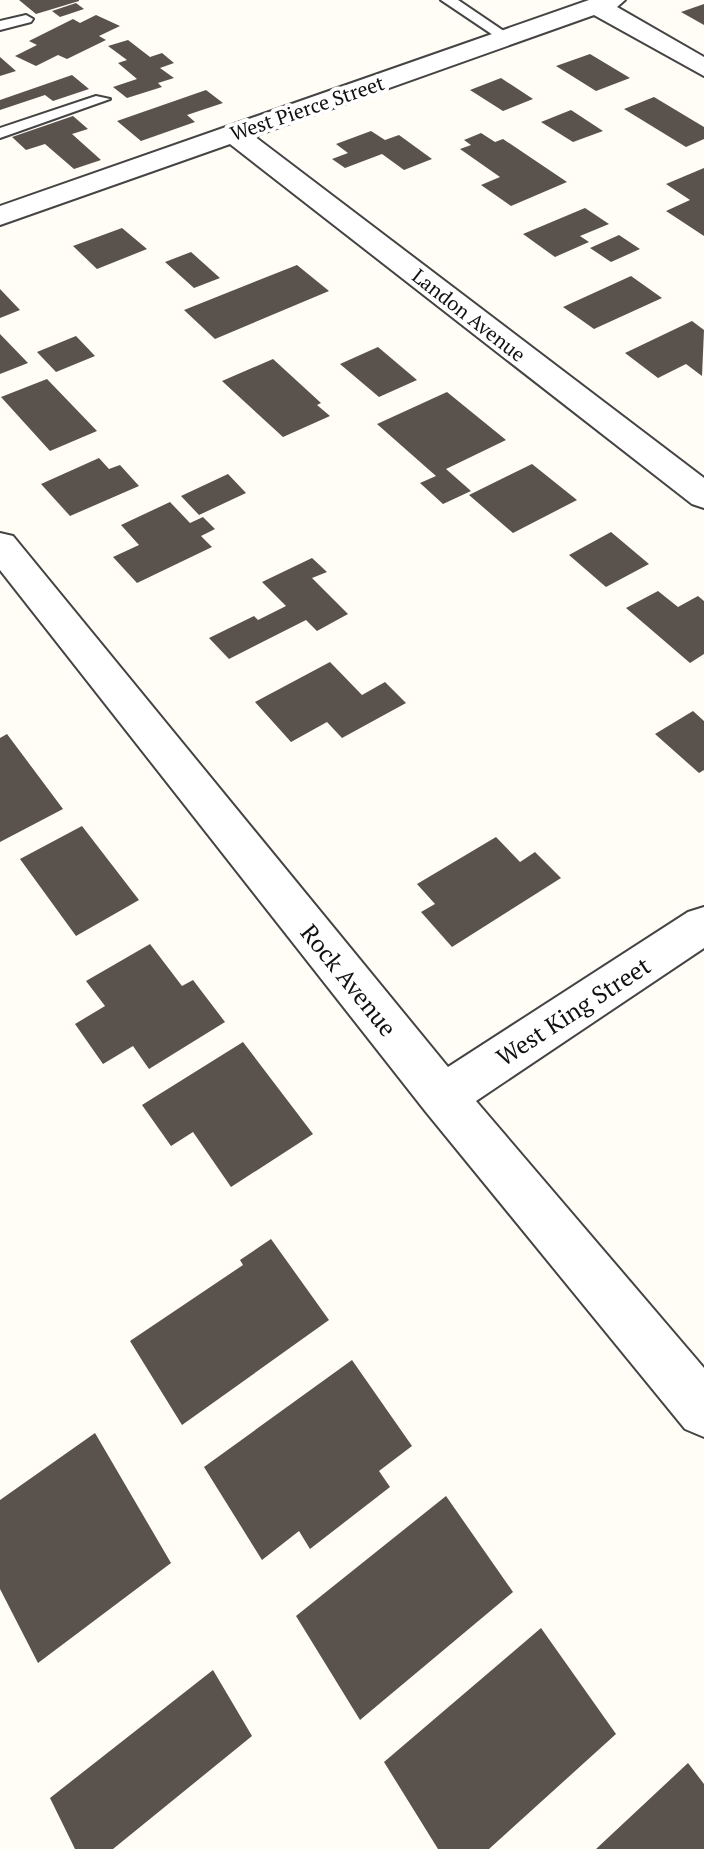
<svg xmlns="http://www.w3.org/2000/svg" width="704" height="1849" font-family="'PT Serif',serif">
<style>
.building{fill:#5a524d}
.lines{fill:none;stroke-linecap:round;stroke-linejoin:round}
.service-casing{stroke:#444;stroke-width:4}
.minor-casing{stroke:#444;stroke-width:4}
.service{fill:#fff;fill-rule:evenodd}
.minor{fill:#fff;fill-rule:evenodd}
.labels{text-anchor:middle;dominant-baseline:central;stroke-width:8;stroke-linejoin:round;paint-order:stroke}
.far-street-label{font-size:20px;fill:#111;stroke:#fff}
.street-label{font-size:24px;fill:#111;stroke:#fff}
</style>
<rect width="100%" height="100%" fill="#fffdf5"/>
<!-- building -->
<path class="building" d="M 19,0 L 79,0 L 79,1 L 36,14 Z
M 76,3 L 84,9 L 60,17 L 52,11 Z
M 704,4 L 704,25 L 681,12 Z
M 96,15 L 120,26 L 99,36 L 106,40 L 67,59 L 58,55 L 36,66 L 15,56 L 37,45 L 29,41 L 73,19 L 80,23 Z
M 128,40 L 150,57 L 162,53 L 174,63 L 160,68 L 174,78 L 158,83 L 162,87 L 127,98 L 113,87 L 137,79 L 118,63 L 127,60 L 108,46 Z
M 590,54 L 630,78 L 596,91 L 556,66 Z
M 0,57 L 16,71 L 0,76 Z
M 72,75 L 89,89 L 53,101 L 45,95 L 0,110 L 0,100 Z
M 501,78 L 533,99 L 503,111 L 470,90 Z
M 206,90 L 223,103 L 187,115 L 195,122 L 141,141 L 117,121 Z
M 654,97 L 704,127 L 704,139 L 686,147 L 624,109 Z
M 571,110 L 603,131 L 573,142 L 541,122 Z
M 73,116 L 88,129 L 72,134 L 101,160 L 74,169 L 45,144 L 26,150 L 12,137 Z
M 371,131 L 385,140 L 399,135 L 432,159 L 404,170 L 382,154 L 345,168 L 332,159 L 348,153 L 336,144 Z
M 481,133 L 495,142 L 503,139 L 567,182 L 511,206 L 481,185 L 500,177 L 460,149 L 471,145 L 464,140 Z
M 704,168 L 704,236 L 666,211 L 690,200 L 666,184 Z
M 585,208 L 609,224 L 580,236 L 589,242 L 555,257 L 523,234 Z
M 122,228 L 147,249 L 97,269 L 73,246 Z
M 619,235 L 640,249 L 611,262 L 590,248 Z
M 191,252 L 220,278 L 194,288 L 165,262 Z
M 297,265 L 329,291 L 215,339 L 184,310 Z
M 631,276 L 662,298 L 594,329 L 563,307 Z
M 0,289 L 20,310 L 0,318 Z
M 692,321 L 704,330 L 702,376 L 686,364 L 658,378 L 625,353 Z
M 0,334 L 28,363 L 0,374 Z
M 76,336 L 95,356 L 56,372 L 37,352 Z
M 378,347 L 417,380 L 379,397 L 340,364 Z
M 273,359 L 321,403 L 317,405 L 330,416 L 283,437 L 222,381 Z
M 47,379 L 97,431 L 50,451 L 1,397 Z
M 447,392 L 506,440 L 446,469 L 471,491 L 443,504 L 420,483 L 436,476 L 377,424 Z
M 99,458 L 109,469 L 120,465 L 139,486 L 70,516 L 41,484 Z
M 532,464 L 577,500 L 513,533 L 469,495 Z
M 228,474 L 246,493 L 199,515 L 181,496 Z
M 170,502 L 190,523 L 203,517 L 215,529 L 201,536 L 212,547 L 137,583 L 113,557 L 139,545 L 121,525 Z
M 611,532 L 649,564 L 606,587 L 569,555 Z
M 312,558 L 327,572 L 312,578 L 348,614 L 317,631 L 306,620 L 229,659 L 209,638 L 254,616 L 258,620 L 286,606 L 262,582 Z
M 658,591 L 678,607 L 698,596 L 704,601 L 704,654 L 690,663 L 626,608 Z
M 330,662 L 362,695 L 385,682 L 406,703 L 342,738 L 327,722 L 291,742 L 255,702 Z
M 693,711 L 704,721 L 704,770 L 699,773 L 655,734 Z
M 7,734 L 63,809 L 0,842 L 0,738 Z
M 82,826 L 139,900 L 76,936 L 20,859 Z
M 496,837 L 520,862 L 535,852 L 561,878 L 452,947 L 421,912 L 435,904 L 417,884 Z
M 150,944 L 182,986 L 193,980 L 225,1022 L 149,1069 L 133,1046 L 103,1064 L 75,1024 L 105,1006 L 86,981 Z
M 243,1042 L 313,1134 L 231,1187 L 193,1132 L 171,1146 L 142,1105 Z
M 271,1239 L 329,1320 L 182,1425 L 130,1341 L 243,1265 L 240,1260 Z
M 352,1360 L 412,1446 L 379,1471 L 390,1487 L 310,1549 L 299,1531 L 262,1560 L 204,1467 Z
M 95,1433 L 171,1563 L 38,1663 L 0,1589 L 0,1500 Z
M 446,1496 L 513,1592 L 360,1720 L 296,1616 Z
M 541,1628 L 616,1734 L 489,1849 L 438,1849 L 384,1762 Z
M 213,1670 L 252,1736 L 113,1849 L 75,1849 L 50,1798 Z
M 688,1763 L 704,1784 L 704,1849 L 596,1849 Z"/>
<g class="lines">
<!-- service casing -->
<g class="service-casing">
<path id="service" d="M 441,0 L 458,0 L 514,38 L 502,41 Z
M 26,15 L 33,19 L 31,22 L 0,30 L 0,21 Z
M 96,96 L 110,99 L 0,138 L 0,128 Z"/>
</g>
<!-- minor casing -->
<g class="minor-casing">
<path id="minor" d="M 589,0 L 625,0 L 617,7 L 704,57 L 704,76 L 594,15 L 254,136 L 704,478 L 704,508 L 692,504 L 230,144 L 0,225 L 0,206 Z
M 0,533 L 13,536 L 448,1067 L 688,912 L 704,907 L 704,948 L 476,1101 L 704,1368 L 704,1437 L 685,1429 L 426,1112 L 0,570 Z"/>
</g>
<!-- service -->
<use href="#service" class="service"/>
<!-- minor -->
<use href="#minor" class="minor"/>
</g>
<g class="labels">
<!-- far-street labels -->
<g class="far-street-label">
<text transform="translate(307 108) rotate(-19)">West Pierce Street</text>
<text transform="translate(469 315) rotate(38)">Landon Avenue</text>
</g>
<!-- street labels -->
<g class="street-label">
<text transform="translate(349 980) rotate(51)">Rock Avenue</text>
<text transform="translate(573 1011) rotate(-33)">West King Street</text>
</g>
</g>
</svg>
